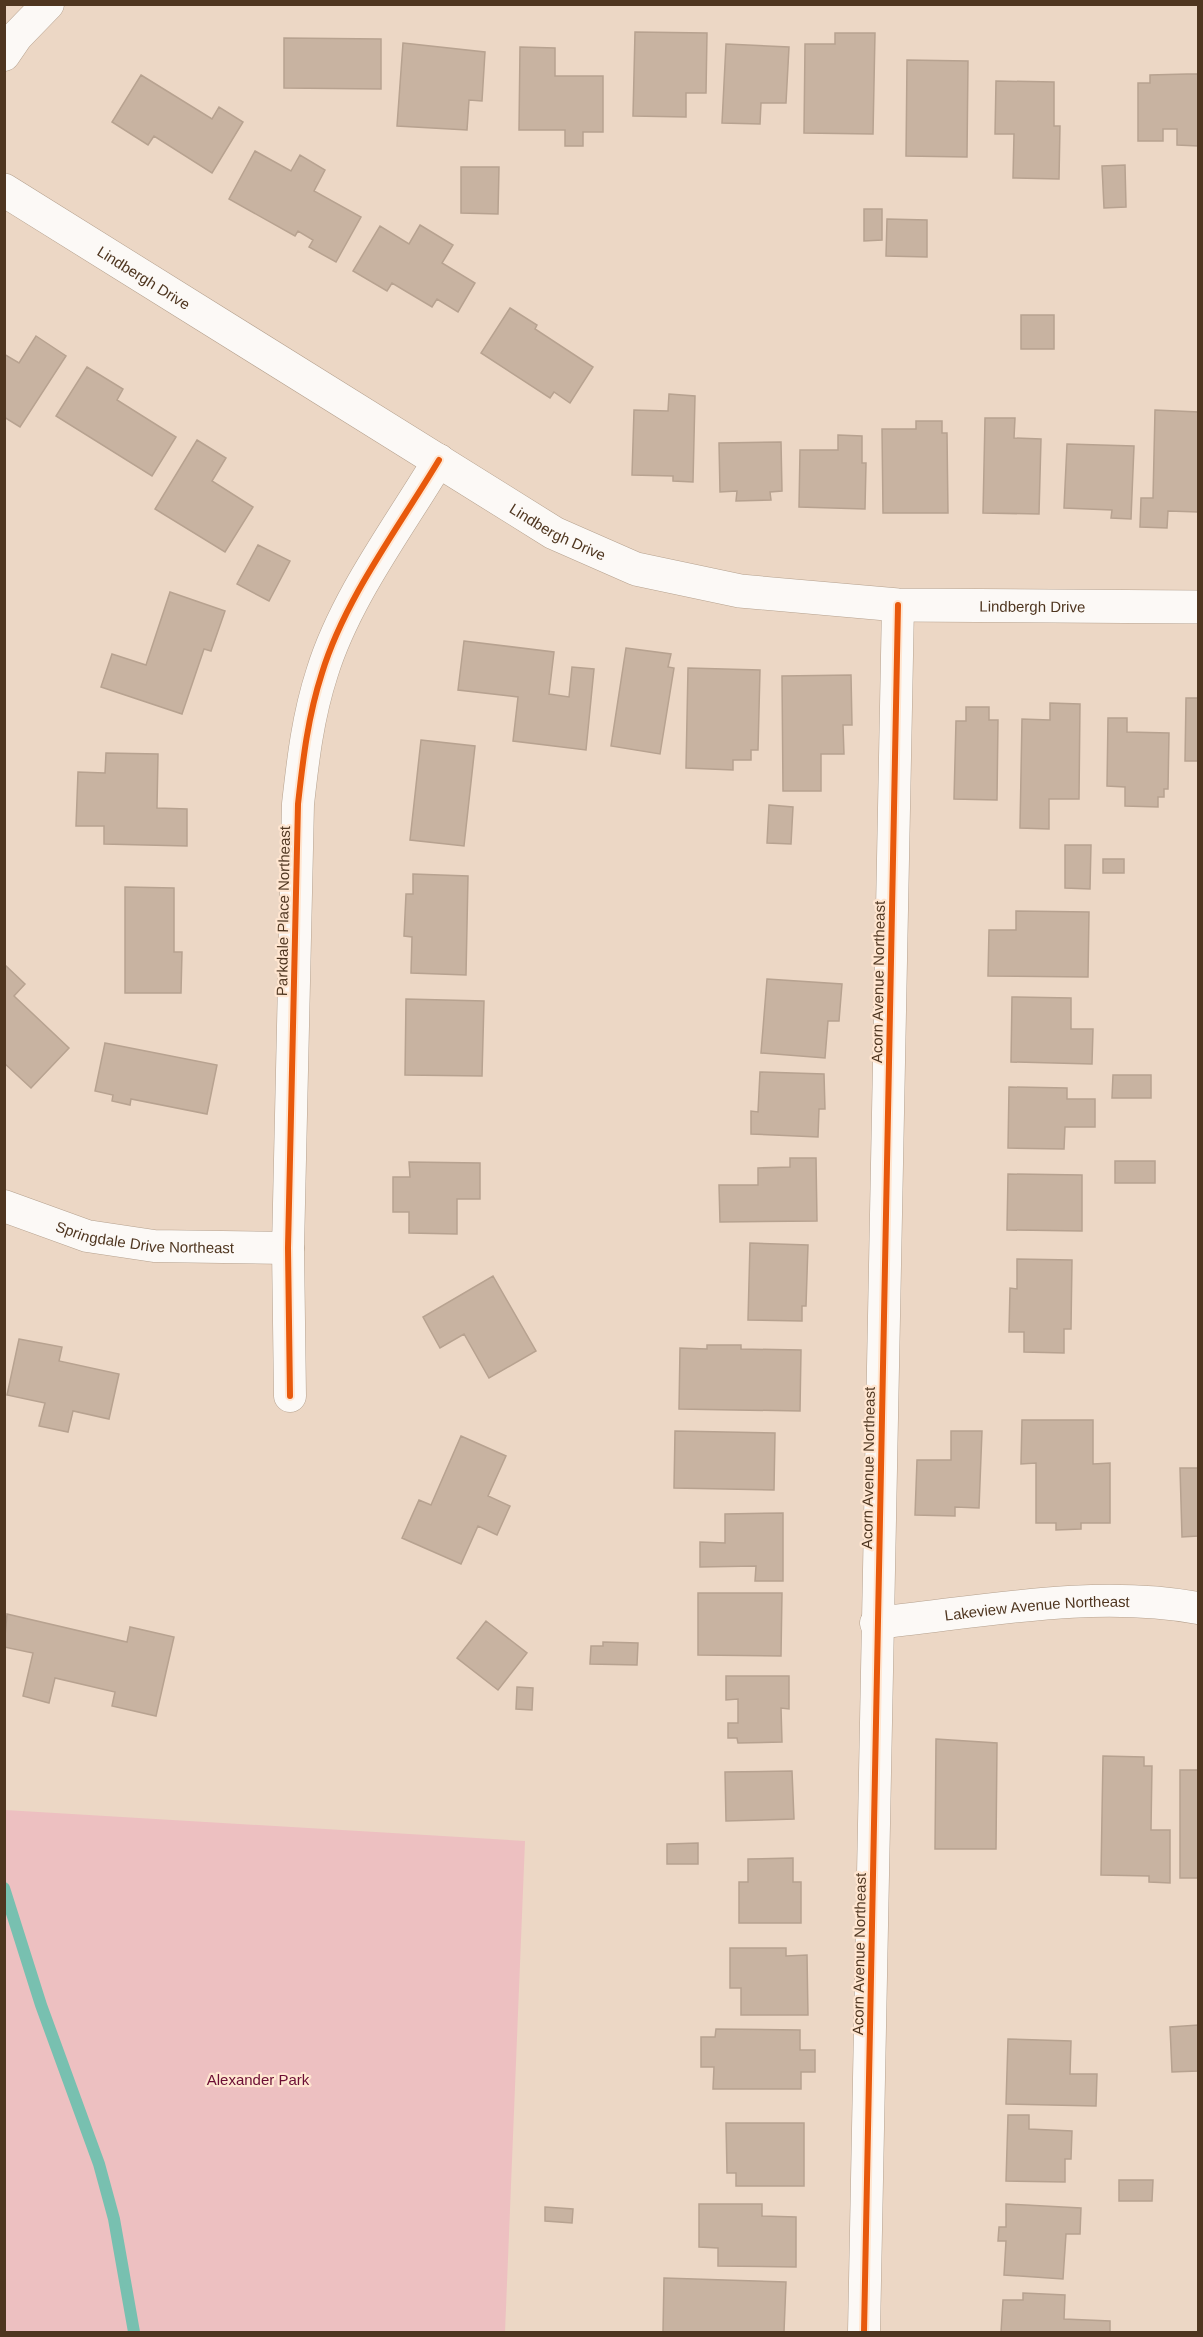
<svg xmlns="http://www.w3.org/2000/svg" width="1203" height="2337" font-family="Arial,sans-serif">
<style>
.green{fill:#edc0c1}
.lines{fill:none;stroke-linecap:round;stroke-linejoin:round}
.stream{stroke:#78c0b0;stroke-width:12}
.building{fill:#c8b3a1;stroke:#b7a290;stroke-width:1.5}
.street-casing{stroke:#b5a18e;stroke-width:33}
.secondary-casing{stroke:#b5a18e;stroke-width:34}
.street{stroke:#fcf9f6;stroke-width:32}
.secondary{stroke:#fcf9f6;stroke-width:33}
.cycleway-casing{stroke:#ffe6d1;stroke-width:10}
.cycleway{stroke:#e8590c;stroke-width:6}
.labels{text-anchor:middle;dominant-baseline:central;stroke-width:4.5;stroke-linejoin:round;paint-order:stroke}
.street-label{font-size:15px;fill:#4f3620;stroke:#ffe6d1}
.park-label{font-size:15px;fill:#6b0e34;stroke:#ffe6d1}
</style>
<rect width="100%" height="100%" fill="#ecd7c5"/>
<!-- green -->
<path class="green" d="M 5,1810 L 525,1841 L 505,2332 L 5,2332 Z"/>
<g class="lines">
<!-- stream -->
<path class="stream" d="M 4,1888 L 41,2005 L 99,2164 L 114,2219 L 134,2332"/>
</g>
<!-- building -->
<path class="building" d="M 635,32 L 707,33 L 706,93 L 686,93 L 686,117 L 633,116 Z
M 835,33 L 875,33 L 873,134 L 804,133 L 805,44 L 835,44 Z
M 284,38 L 381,39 L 381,89 L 284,88 Z
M 403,43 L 485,52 L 482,101 L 469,100 L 467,130 L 397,126 Z
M 726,44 L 789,47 L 786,103 L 761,103 L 760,124 L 722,123 Z
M 520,47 L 555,48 L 555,76 L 603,76 L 603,132 L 583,132 L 583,146 L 565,146 L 565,130 L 519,130 Z
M 907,60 L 968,61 L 967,157 L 906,156 Z
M 1187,74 L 1198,74 L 1198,146 L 1177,145 L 1177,129 L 1163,129 L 1163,141 L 1138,141 L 1138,83 L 1150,83 L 1150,75 Z
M 141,75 L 212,119 L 219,107 L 243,122 L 212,173 L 154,136 L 148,145 L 112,122 Z
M 996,81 L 1054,82 L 1054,126 L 1060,126 L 1059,179 L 1013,178 L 1014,134 L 995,134 Z
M 255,151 L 291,171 L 300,155 L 325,170 L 314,191 L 361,217 L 336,262 L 309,247 L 313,240 L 298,231 L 295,236 L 229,199 Z
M 1125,165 L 1126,207 L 1104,208 L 1102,166 Z
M 461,167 L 499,167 L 498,214 L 461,213 Z
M 864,209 L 882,209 L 882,240 L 864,241 Z
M 887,219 L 927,220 L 927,257 L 886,256 Z
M 420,225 L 453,245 L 442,263 L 475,283 L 458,312 L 437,299 L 432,307 L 392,283 L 387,291 L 353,271 L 380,226 L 409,244 Z
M 510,308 L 537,325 L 535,329 L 593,367 L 570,403 L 554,392 L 550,398 L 481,353 Z
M 1021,315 L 1054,315 L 1054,349 L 1021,349 Z
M 36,336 L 66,356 L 20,427 L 4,417 L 4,354 L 19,363 Z
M 87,367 L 123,389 L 117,400 L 176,437 L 152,476 L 56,416 Z
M 669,394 L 695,396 L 693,482 L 673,481 L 673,476 L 632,475 L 634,410 L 668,411 Z
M 1155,410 L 1198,412 L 1198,512 L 1168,511 L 1167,528 L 1140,527 L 1141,498 L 1153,498 Z
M 985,418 L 1015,418 L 1014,438 L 1041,439 L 1039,514 L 983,513 Z
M 916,421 L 942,421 L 942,433 L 947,433 L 948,513 L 883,513 L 882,429 L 916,429 Z
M 838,435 L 862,436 L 862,463 L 866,463 L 865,509 L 799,507 L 800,450 L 838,450 Z
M 197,440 L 226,458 L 212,481 L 253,507 L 225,552 L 155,509 Z
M 781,442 L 782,491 L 770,492 L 771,500 L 736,501 L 737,491 L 720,492 L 719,443 Z
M 1067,444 L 1134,446 L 1131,519 L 1111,518 L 1112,510 L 1064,508 Z
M 258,545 L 290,561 L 269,601 L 237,584 Z
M 170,592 L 225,611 L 211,651 L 204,649 L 182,714 L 101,687 L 112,654 L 146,665 Z
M 464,641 L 554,652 L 549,694 L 569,697 L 572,667 L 594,669 L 586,750 L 513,741 L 518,697 L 458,690 Z
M 626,648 L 671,654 L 668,667 L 674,668 L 660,754 L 611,746 Z
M 688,668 L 760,670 L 758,750 L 751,750 L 751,760 L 733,760 L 733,770 L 686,768 Z
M 851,675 L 852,725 L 843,725 L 844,754 L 821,754 L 821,791 L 783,791 L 782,676 Z
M 1186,698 L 1198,698 L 1198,761 L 1185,761 Z
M 1050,703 L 1080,704 L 1079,799 L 1049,799 L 1049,829 L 1020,828 L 1022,719 L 1050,720 Z
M 966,707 L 989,707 L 989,720 L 998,720 L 997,800 L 954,799 L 956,721 L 966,721 Z
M 1108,718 L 1127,718 L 1127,732 L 1169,733 L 1168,789 L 1164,789 L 1164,797 L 1158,797 L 1158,807 L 1125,806 L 1125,787 L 1107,786 Z
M 421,740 L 475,746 L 464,846 L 410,840 Z
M 106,753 L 158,754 L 157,808 L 187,809 L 187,846 L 104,844 L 104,826 L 76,826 L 78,772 L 105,773 Z
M 769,805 L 793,807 L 791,844 L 767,843 Z
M 1065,845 L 1091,845 L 1090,889 L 1065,888 Z
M 1103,859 L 1124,859 L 1124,873 L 1103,873 Z
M 413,874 L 468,876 L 466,975 L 411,973 L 412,937 L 404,936 L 406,894 L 413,894 Z
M 125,887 L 174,888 L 174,952 L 182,952 L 181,993 L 125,993 Z
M 1016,911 L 1089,912 L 1088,977 L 988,976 L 989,930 L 1016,930 Z
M 4,964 L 25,984 L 14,996 L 69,1048 L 31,1088 L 4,1063 Z
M 767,979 L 842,984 L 839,1021 L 828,1021 L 825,1058 L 761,1053 Z
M 1012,997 L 1071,998 L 1071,1029 L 1093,1029 L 1092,1064 L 1011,1062 Z
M 406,999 L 484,1001 L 482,1076 L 405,1075 Z
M 105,1043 L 217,1065 L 207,1114 L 131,1099 L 130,1105 L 112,1101 L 113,1095 L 95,1091 Z
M 760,1072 L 824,1074 L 825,1109 L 819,1109 L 818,1137 L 751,1134 L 751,1111 L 758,1112 Z
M 1113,1075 L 1151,1075 L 1151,1098 L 1112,1098 Z
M 1009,1087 L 1067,1088 L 1067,1099 L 1095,1099 L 1095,1127 L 1065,1127 L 1064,1149 L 1008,1148 Z
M 790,1158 L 816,1158 L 817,1221 L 720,1222 L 719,1185 L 758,1185 L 758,1168 L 790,1167 Z
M 1115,1161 L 1155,1161 L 1155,1183 L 1115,1183 Z
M 409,1162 L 480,1163 L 480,1199 L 457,1199 L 457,1234 L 409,1233 L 409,1212 L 393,1212 L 393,1177 L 410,1177 Z
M 1008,1174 L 1082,1175 L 1082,1231 L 1007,1230 Z
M 750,1243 L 808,1245 L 806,1306 L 802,1306 L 802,1321 L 748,1320 Z
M 1017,1259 L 1072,1260 L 1071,1329 L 1064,1329 L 1064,1353 L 1024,1352 L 1024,1332 L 1009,1332 L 1010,1288 L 1017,1289 Z
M 493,1276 L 536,1351 L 489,1378 L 464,1334 L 440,1348 L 423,1317 Z
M 19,1339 L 62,1347 L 59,1361 L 119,1374 L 109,1419 L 73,1411 L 68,1432 L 39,1426 L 45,1403 L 7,1395 Z
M 707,1345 L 741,1345 L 741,1349 L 801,1350 L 800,1411 L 679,1409 L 680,1348 L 707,1349 Z
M 1022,1420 L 1093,1420 L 1093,1464 L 1110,1463 L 1110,1523 L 1081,1523 L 1081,1529 L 1056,1530 L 1056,1523 L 1036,1523 L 1036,1463 L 1021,1464 Z
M 675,1431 L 775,1433 L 774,1490 L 674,1488 Z
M 951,1431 L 982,1431 L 979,1508 L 955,1507 L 955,1516 L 915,1515 L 917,1460 L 951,1460 Z
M 461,1436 L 506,1456 L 488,1496 L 510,1506 L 497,1535 L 478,1526 L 461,1564 L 402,1538 L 419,1500 L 431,1505 Z
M 1180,1468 L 1198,1468 L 1198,1536 L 1182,1537 Z
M 783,1513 L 783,1581 L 755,1581 L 756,1566 L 700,1567 L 700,1542 L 725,1543 L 725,1514 Z
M 698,1593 L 782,1593 L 781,1656 L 698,1655 Z
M 7,1614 L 127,1642 L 130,1627 L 174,1637 L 156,1716 L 112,1706 L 115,1692 L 55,1678 L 49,1703 L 23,1696 L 33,1653 L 4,1647 Z
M 486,1621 L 527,1653 L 498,1690 L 457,1658 Z
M 603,1642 L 638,1643 L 637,1665 L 590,1664 L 591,1646 L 603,1646 Z
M 726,1676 L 789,1676 L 789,1709 L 781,1708 L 782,1742 L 738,1743 L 737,1738 L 728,1738 L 728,1723 L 738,1723 L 738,1699 L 726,1700 Z
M 517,1687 L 533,1688 L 532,1710 L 516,1709 Z
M 936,1739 L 997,1743 L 996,1849 L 935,1849 Z
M 1103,1756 L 1144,1757 L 1144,1766 L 1152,1766 L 1151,1830 L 1170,1830 L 1170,1883 L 1149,1882 L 1149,1876 L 1101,1875 Z
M 1180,1770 L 1198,1770 L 1198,1878 L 1180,1878 Z
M 792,1771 L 794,1819 L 726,1821 L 725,1772 Z
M 698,1843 L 698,1864 L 667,1864 L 667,1844 Z
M 793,1858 L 793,1882 L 801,1882 L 801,1923 L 739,1923 L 739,1882 L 748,1882 L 748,1859 Z
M 730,1948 L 786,1948 L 786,1956 L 807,1955 L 808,2015 L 741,2015 L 741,1988 L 730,1988 Z
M 1198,2025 L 1198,2071 L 1172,2072 L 1170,2027 Z
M 716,2029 L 800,2030 L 800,2050 L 815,2050 L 815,2072 L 801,2072 L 801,2089 L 713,2089 L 714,2067 L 701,2067 L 701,2037 L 715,2037 Z
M 1008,2039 L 1071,2041 L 1070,2074 L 1097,2074 L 1096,2106 L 1006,2104 Z
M 1008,2115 L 1029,2115 L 1029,2129 L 1072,2131 L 1071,2159 L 1065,2159 L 1065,2182 L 1006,2181 Z
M 726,2123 L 804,2123 L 804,2186 L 736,2186 L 736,2173 L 727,2173 Z
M 1119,2180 L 1153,2180 L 1152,2201 L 1119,2201 Z
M 699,2204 L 762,2204 L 762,2216 L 796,2217 L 796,2267 L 718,2266 L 718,2248 L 699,2247 Z
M 1006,2204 L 1081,2208 L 1080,2234 L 1066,2234 L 1063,2279 L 1004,2275 L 1006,2241 L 998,2241 L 999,2227 L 1006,2227 Z
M 545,2207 L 573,2209 L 572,2223 L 545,2221 Z
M 664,2278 L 786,2282 L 784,2332 L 663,2332 Z
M 1023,2293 L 1065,2295 L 1064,2319 L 1110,2321 L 1110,2332 L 1001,2332 L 1003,2300 L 1023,2300 Z"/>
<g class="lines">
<!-- street casing -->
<g class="street-casing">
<g id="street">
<path d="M 4,55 L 17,36 L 48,4"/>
<path id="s1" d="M 4,1206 L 87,1236 L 154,1246 L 288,1248"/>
<path d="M 290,1396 L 288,1248 L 298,804 C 303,759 308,716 322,673 C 345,598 399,527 439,460"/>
<path id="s2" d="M 876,1623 C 982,1612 1093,1589 1198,1608"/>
<path d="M 864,2332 L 898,605"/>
</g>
</g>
<!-- secondary casing -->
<g class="secondary-casing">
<g id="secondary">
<path id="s3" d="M 4,190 L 554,533 L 636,569 L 740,591 L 898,605 L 1198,607"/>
</g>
</g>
<!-- street -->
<use href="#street" class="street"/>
<!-- secondary -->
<use href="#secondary" class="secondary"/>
<!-- cycleway casing -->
<g class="cycleway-casing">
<path id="cycleway" d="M 290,1396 L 288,1248 L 298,804 C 303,759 308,716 322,673 C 345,598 399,527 439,460
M 864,2332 L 898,605"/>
</g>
<!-- cycleway -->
<use href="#cycleway" class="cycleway"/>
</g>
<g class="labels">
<!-- street labels -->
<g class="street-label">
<text stroke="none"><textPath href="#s3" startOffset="165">Lindbergh Drive</textPath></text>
<text stroke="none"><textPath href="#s3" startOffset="651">Lindbergh Drive</textPath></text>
<text stroke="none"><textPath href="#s3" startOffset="1137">Lindbergh Drive</textPath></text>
<text transform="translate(283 911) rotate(-89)">Parkdale Place Northeast</text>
<text transform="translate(878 982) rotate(-89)">Acorn Avenue Northeast</text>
<text stroke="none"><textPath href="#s1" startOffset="146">Springdale Drive Northeast</textPath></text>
<text transform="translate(868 1468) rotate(-89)">Acorn Avenue Northeast</text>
<text stroke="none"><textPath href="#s2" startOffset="162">Lakeview Avenue Northeast</textPath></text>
<text transform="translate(859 1954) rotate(-89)">Acorn Avenue Northeast</text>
</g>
<!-- park labels -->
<g class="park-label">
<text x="258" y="2079">Alexander Park</text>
</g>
</g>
<!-- border -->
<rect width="1203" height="2337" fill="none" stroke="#4f3620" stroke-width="12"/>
</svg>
